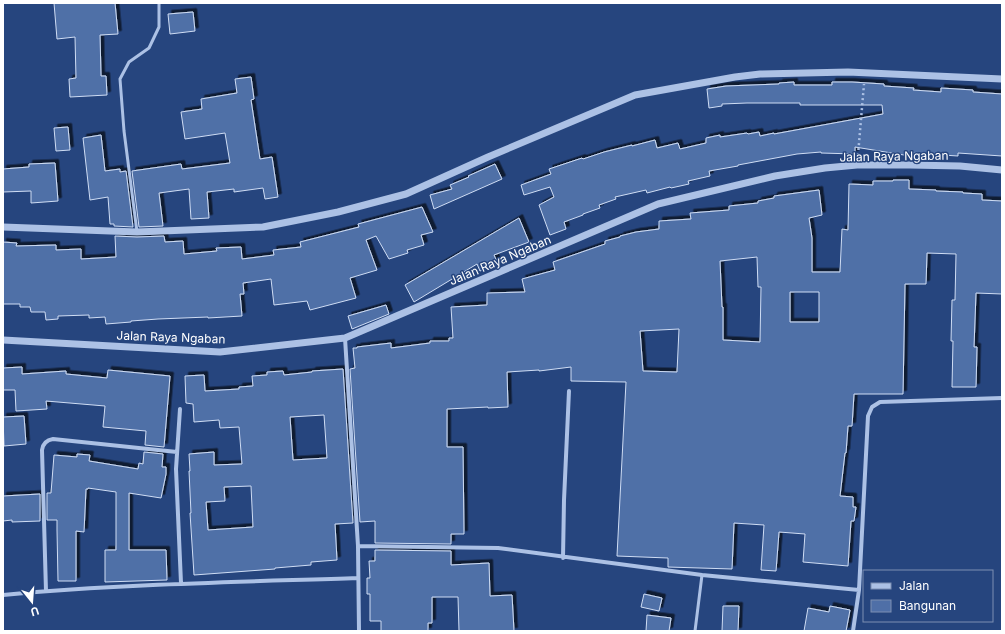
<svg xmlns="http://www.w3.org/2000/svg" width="1005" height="634" font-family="Inter,sans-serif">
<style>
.building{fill:#4f6fa7;stroke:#cfddf4;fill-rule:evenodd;filter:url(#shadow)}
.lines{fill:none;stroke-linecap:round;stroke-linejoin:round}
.path{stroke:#acc1e5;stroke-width:2.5;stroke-dasharray:2 3;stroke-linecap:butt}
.service{stroke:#acc1e5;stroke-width:3}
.minor{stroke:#acc1e5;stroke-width:4}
.tertiary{stroke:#acc1e5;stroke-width:7}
.labels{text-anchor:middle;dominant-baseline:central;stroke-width:3;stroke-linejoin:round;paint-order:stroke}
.street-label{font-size:12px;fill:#fff;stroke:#26457e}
</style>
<defs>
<filter id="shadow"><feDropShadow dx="3.5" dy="-3.5" stdDeviation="0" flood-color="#0009"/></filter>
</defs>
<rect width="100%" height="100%" fill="#26457e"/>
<!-- building -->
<path class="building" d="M 54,3 L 115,3 L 118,34 L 100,35 L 101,76 L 106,76 L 107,95 L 70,97 L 69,79 L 76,78 L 75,37 L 57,39 Z
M 193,12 L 195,31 L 170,34 L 168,14 Z
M 251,77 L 254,99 L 251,100 L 260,159 L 272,157 L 278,197 L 265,199 L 263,188 L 234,192 L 234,189 L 207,192 L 209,218 L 191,219 L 189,189 L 159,193 L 163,226 L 139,227 L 132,171 L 181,164 L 182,169 L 230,163 L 225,133 L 185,139 L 181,112 L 202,109 L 201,99 L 237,93 L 235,79 Z
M 794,82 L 794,85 L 832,85 L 832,82 L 852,82 L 884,84 L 884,86 L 914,88 L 913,90 L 941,92 L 941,88 L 973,90 L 973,92 L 1002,94 L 1002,156 L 958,153 L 958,156 L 911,153 L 910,156 L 855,147 L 855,154 L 821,153 L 821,152 L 797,154 L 738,165 L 738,166 L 709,171 L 710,176 L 688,181 L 689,184 L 671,188 L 670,187 L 647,193 L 646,190 L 615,197 L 616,199 L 599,205 L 600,208 L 583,214 L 583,215 L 564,222 L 566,229 L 550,235 L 539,205 L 554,197 L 550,187 L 524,195 L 521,185 L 551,174 L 549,169 L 582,158 L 583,159 L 604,152 L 632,145 L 632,146 L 655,140 L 657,148 L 678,143 L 680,149 L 706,143 L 706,138 L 720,135 L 720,137 L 747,133 L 748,134 L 759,132 L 760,136 L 774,133 L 774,134 L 883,114 L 882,105 L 800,105 L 800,103 L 747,103 L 722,104 L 722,106 L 709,108 L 707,89 L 726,86 L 779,84 L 779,83 Z
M 68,127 L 70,150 L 56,151 L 54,128 Z
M 101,135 L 105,171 L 120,169 L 120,172 L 126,171 L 133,227 L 114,226 L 114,224 L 110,224 L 108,197 L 90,200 L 83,138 Z
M 55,163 L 58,201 L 31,203 L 31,191 L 3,192 L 3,169 L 29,167 L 29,164 Z
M 495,164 L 502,179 L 434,209 L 430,195 L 452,189 L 450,185 L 469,177 L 468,176 Z
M 893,180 L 909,180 L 909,189 L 936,190 L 936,191 L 963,192 L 963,193 L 982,194 L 982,200 L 1002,201 L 1002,294 L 976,293 L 974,347 L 977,347 L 976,387 L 952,387 L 953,341 L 951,341 L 952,300 L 955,300 L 956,254 L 927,253 L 926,284 L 905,284 L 903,394 L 854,394 L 852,426 L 848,426 L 846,453 L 845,453 L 840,496 L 853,497 L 853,507 L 856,507 L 854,521 L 851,521 L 848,566 L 803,562 L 805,534 L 779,532 L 776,571 L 761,570 L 764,525 L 734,523 L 732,569 L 668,567 L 668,558 L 617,556 L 626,382 L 571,381 L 571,367 L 539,371 L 539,370 L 507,372 L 508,407 L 488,408 L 488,407 L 447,409 L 447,447 L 463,447 L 464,534 L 451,534 L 451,544 L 375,543 L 375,521 L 360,522 L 350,369 L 355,368 L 353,348 L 357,348 L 357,347 L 391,343 L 391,348 L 430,343 L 430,341 L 449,341 L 449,338 L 453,338 L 451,307 L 487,305 L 487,293 L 525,292 L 522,279 L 555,270 L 553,262 L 605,244 L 605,241 L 620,237 L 620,236 L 636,232 L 659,229 L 659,221 L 691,219 L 690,213 L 729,210 L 729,206 L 758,203 L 758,201 L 774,198 L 774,196 L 819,190 L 822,215 L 809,218 L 812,238 L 812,272 L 840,272 L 842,229 L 848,230 L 849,184 L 873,185 L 873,181 L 893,181 ZM 757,257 L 758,287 L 761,287 L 760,342 L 723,340 L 723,307 L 722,307 L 720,261 ZM 790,292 L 819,292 L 819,322 L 790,322 ZM 679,329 L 677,372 L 643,371 L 640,331 Z
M 422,207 L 433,232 L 421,235 L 424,245 L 407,250 L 408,253 L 389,259 L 376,236 L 366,240 L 377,270 L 350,278 L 356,298 L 310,310 L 307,301 L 274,305 L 271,279 L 243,283 L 244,294 L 240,294 L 242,316 L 208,318 L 208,317 L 158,319 L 131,321 L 131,322 L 106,324 L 105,317 L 89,318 L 89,315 L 58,316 L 58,319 L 46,320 L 45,312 L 31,312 L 30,307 L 20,307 L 20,304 L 3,304 L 3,242 L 17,243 L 16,246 L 56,245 L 56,250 L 81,249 L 81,259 L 116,257 L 115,236 L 137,237 L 164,236 L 165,242 L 183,241 L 184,254 L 217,251 L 216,248 L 241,247 L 242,259 L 274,255 L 273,250 L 301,247 L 300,242 L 359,227 L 358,224 Z
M 519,218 L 529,242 L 494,255 L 498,264 L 480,271 L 477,264 L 414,302 L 405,285 Z
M 386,305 L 389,314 L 352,329 L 348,316 Z
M 22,367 L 22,374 L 66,371 L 66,374 L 107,378 L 108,370 L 170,376 L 164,447 L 145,445 L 146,431 L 103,427 L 105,406 L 46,401 L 47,409 L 16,411 L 15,390 L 3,390 L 3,368 Z
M 343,369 L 353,523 L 335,524 L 337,560 L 311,562 L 311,565 L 275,568 L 275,569 L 194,575 L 190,513 L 191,513 L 189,471 L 190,471 L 189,454 L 214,452 L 214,465 L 242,464 L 239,427 L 220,428 L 219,420 L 194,422 L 193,404 L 186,403 L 185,376 L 204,375 L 205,391 L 239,389 L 239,387 L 253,386 L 252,376 L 267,375 L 267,372 L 283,371 L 284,375 L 312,372 L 312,371 ZM 324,415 L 327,458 L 293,460 L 290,417 ZM 251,486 L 253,527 L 208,530 L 206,502 L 225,501 L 224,487 Z
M 24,416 L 26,444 L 4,446 L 3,417 Z
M 144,452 L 163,454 L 162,467 L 166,467 L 166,474 L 161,498 L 129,493 L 129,550 L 166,550 L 167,580 L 105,582 L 105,550 L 116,550 L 116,492 L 88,488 L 88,489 L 86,489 L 84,532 L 76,531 L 76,581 L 58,581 L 57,530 L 57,520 L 47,520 L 47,493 L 51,493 L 54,455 L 77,457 L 77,454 L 90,455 L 89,461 L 138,469 L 139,463 L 143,464 Z
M 40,494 L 40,521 L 12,522 L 12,520 L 3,521 L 3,496 Z
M 375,550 L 451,551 L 451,565 L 489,563 L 490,596 L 512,595 L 514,631 L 459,631 L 458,597 L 432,597 L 432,623 L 428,623 L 428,631 L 381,631 L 381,621 L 370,621 L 370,594 L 367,594 L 367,578 L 370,578 L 369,561 L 375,561 Z
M 644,594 L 662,598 L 659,611 L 641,607 Z
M 723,606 L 739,606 L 738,631 L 722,631 Z
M 830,606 L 850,610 L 846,631 L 804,631 L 808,608 L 829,612 Z
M 647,615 L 671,618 L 669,631 L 646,631 Z"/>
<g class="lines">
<!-- path -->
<path class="path" d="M 858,155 L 864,84"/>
<!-- service -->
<path class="service" d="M 137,232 L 124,131 L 120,79 L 129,62 L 149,48 L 159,27 L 159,3
M 695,631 L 702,575"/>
<!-- minor -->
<path class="minor" d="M 345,338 L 358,546 L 359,631
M 180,409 L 176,469 L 181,583
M 358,546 L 498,548 L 702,575 L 859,590
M 563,558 L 564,500 L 569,391
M 46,591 L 42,450 C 43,443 47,440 53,439 L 177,452
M 3,595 C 121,584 240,582 358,578
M 853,631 L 859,590 L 868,416 L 872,407 L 880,402 L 1002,398"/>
<!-- tertiary -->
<path class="tertiary" d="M 3,227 L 137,232 L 263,227 L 338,212 L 406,194 L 488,157 L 635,95 L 735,77 L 760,74 L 848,72 L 1002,79
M 3,340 L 220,352 L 345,338 L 658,204 L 775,176 L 825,168 L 857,165 L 910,165 L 960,166 L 1002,170"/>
</g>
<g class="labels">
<!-- street labels -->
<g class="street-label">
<text transform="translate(894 156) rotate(-1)">Jalan Raya Ngaban</text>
<text transform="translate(500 260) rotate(-23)">Jalan Raya Ngaban</text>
<text transform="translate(171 337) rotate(2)">Jalan Raya Ngaban</text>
</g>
</g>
<!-- border -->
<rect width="1005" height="634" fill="none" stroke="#ffffff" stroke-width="8"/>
<!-- legend -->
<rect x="863" y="570" width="130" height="52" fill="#26457e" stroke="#7d8fb2"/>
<rect x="871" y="583" width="20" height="6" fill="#acc1e5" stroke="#7d8fb2"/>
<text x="899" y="590" font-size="12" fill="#ffffff">Jalan</text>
<rect x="871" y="600" width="20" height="12" fill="#4f6fa7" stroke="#7d8fb2"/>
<text x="899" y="610" font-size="12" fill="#ffffff">Bangunan</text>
<!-- north arrow -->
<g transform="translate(32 602) rotate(163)" stroke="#26457e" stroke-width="3" paint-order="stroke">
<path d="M0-3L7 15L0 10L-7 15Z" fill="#ffffff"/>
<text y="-6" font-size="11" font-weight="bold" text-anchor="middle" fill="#ffffff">U</text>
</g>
</svg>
